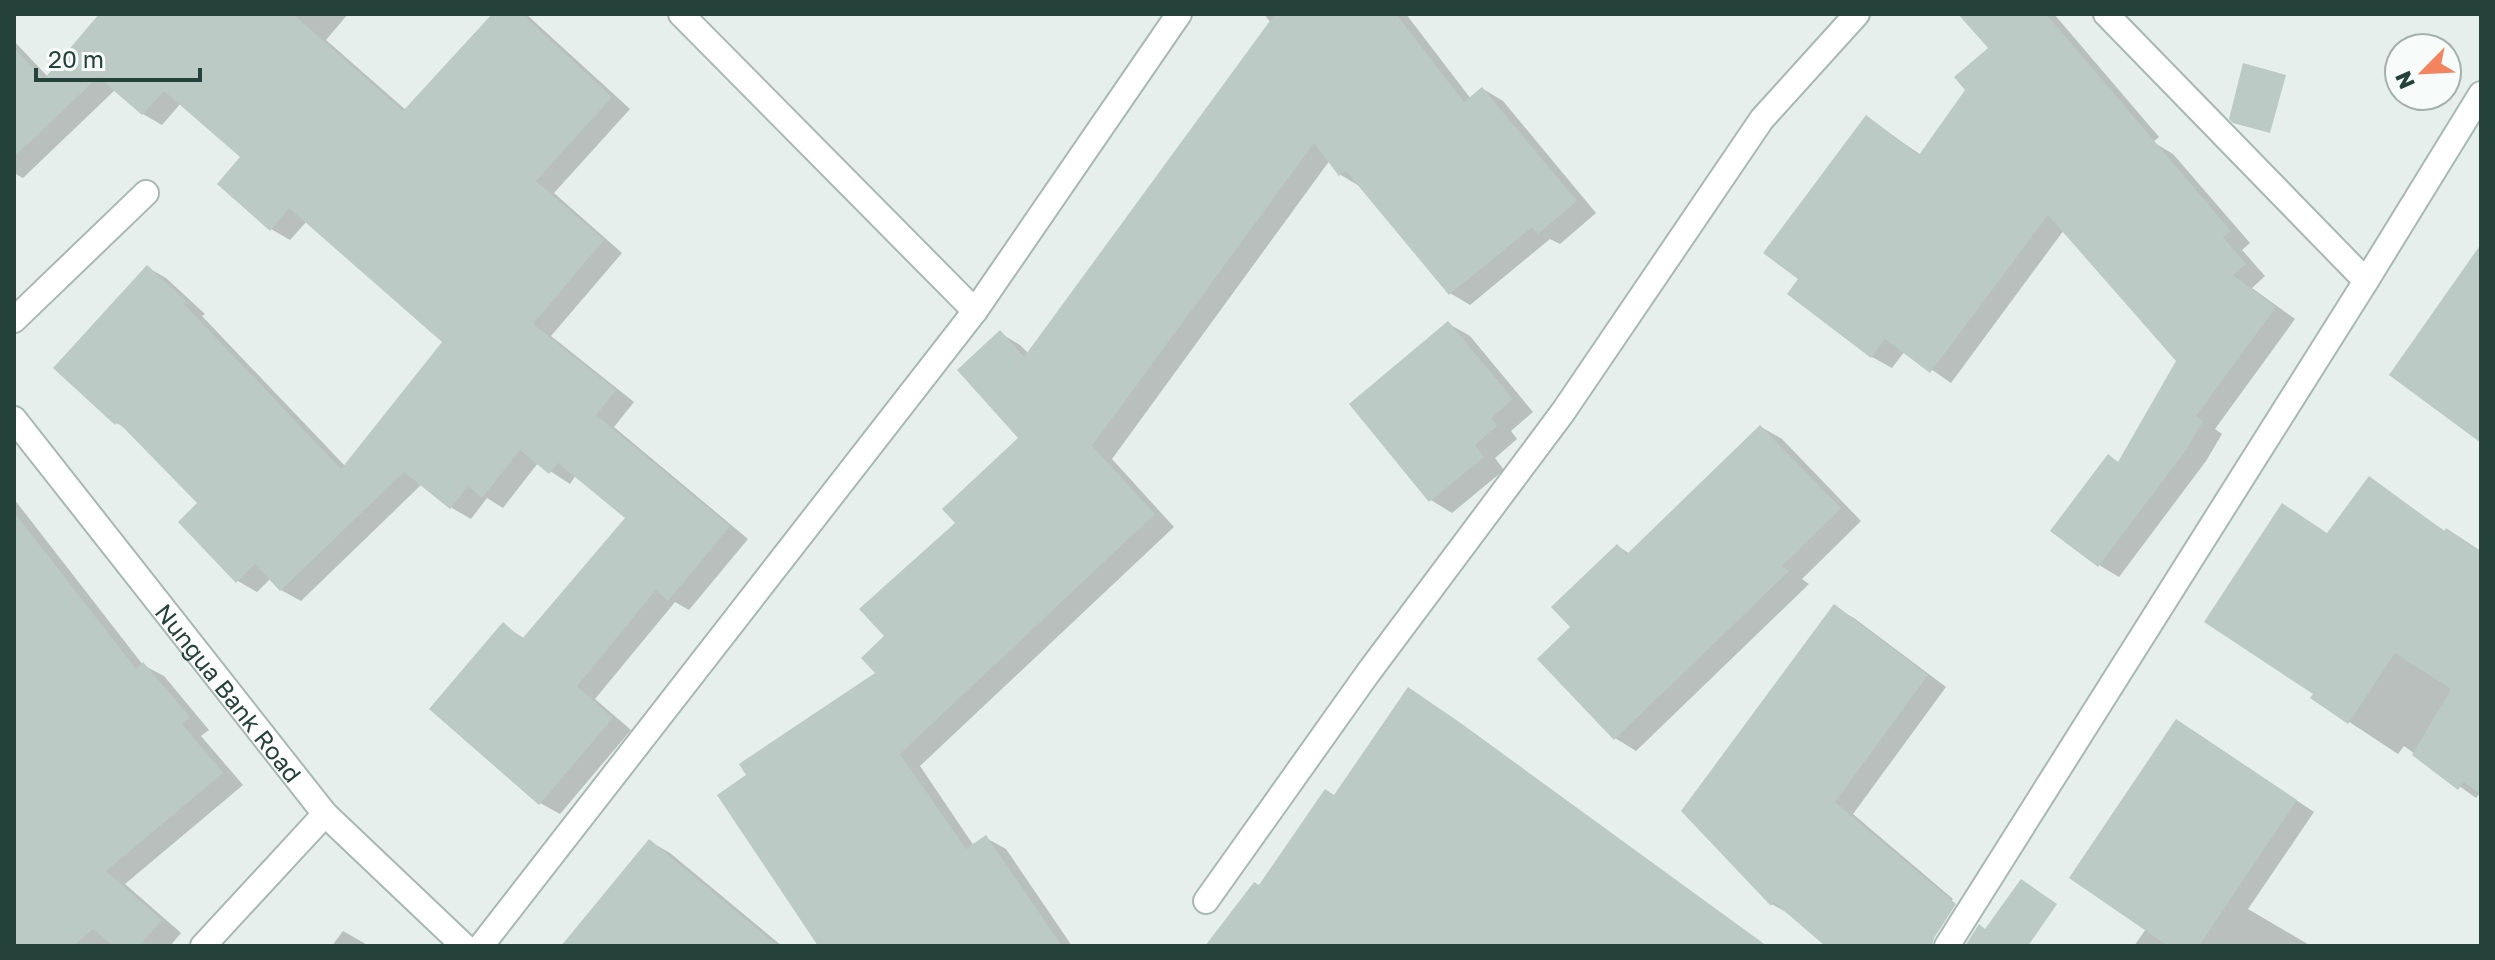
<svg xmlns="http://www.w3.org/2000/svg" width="2495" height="960" font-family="'Golos Text',sans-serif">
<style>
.shadow{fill:#0003}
.building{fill:#bbcac4}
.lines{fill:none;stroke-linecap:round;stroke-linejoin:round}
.street-casing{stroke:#a8b8b2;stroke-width:28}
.street{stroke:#fff;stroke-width:24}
.labels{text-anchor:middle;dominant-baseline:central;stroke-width:6;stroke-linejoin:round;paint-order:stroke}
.street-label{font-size:24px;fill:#24423a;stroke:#f7fbf9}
</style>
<rect width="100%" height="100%" fill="#e6efeb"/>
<!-- shadow -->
<path class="shadow" d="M 102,14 L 348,14 L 326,40 L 407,111 L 495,14 L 526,14 L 630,109 L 554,193 L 622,253 L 551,336 L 634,402 L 614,427 L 748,539 L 689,610 L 675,602 L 595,699 L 631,730 L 560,814 L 540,803 L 503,625 L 525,639 L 628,518 L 576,475 L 570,484 L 538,463 L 503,508 L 487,498 L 471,519 L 452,508 L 422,484 L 301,601 L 281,590 L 271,578 L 257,592 L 238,581 L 200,503 L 131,432 L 117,423 L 56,368 L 147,267 L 166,278 L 205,314 L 202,316 L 346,467 L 445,342 L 307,221 L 290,240 L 271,229 L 243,157 L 181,103 L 162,125 L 143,114 L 115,90 L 23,178 L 14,173 L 14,41 L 48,77 Z
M 1264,14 L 1406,14 L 1471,99 L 1483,89 L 1503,101 L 1596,213 L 1560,244 L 1550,239 L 1470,305 L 1450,293 L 1361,187 L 1341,175 L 1330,160 L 1112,459 L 1174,527 L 920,766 L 974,846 L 986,838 L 1006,849 L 1072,946 L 821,946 L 887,636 L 957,523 L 1021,438 L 1000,333 L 1020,345 L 1029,354 L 1271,23 Z
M 1963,14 L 2054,14 L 2159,137 L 2153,142 L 2173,154 L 2250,243 L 2242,250 L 2265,276 L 2252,288 L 2295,319 L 2215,429 L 2222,434 L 2206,461 L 2119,577 L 2099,565 L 2053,530 L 2119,463 L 2179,360 L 2064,230 L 1951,383 L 1905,351 L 1892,368 L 1872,357 L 1790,294 L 1801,279 L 1867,118 L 1921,155 L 1968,90 L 1991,48 Z
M 1449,324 L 1470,336 L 1533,412 L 1511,431 L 1517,439 L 1495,458 L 1504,470 L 1452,513 L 1431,500 Z
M 1761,427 L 1782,439 L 1861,521 L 1802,579 L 1809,584 L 1636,751 L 1615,738 L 1573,627 L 1618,546 L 1630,554 Z
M 2370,479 L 2446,532 L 2481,552 L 2481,792 L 2476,798 L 2404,746 L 2398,754 L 2313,698 L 2328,535 Z
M 14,499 L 143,665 L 164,676 L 209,730 L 201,736 L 243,785 L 125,884 L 181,933 L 170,946 L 116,946 L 112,942 L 108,946 L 14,946 Z
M 1834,607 L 1854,618 L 1946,687 L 1853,814 L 1953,899 L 1914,946 L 1828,946 L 1791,915 L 1772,904 L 1684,811 Z
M 2195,732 L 2314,812 L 2248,909 L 2311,946 L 2134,946 L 2146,929 Z
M 649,841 L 670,853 L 782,946 L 563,946 Z
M 343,931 L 364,943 L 368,946 L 332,946 Z"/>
<!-- building -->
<path class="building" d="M 99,14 L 293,14 L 403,111 L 492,14 L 522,14 L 612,97 L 536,181 L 604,240 L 533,324 L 616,390 L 596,415 L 730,526 L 668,601 L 656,590 L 577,686 L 613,718 L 539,805 L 429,709 L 503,622 L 522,639 L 625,518 L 558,463 L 549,474 L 520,450 L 482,498 L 468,486 L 450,509 L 404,472 L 280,591 L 255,564 L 236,583 L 178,522 L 197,503 L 118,422 L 115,425 L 53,368 L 147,265 L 187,302 L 184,304 L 341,469 L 442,342 L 289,208 L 270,231 L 217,184 L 240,157 L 164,91 L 142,115 L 98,77 L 14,157 L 14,48 L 44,79 Z
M 1275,14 L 1396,14 L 1464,102 L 1482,87 L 1577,201 L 1538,234 L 1532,227 L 1449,295 L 1346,171 L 1339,176 L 1314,143 L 1092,446 L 1155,514 L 900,754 L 966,849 L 986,835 L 1062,946 L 818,946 L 717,795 L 746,775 L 739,764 L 875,673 L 861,658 L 884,636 L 859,609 L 955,523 L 942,509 L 1018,438 L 957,370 L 1000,330 L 1024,357 Z
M 1958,14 L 2046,14 L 2231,231 L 2223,237 L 2246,264 L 2233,275 L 2276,307 L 2196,416 L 2203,421 L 2186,450 L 2098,567 L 2050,531 L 2108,454 L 2118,462 L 2176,361 L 2048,215 L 1930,373 L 1885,339 L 1871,358 L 1787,294 L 1798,279 L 1763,253 L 1866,115 L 1919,155 L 1965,90 L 1954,77 L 1988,48 Z
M 2243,63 L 2286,75 L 2270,133 L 2233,123 L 2229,119 Z
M 2481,244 L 2481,443 L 2389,375 Z
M 1448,321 L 1513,399 L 1491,418 L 1497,426 L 1475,445 L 1484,457 L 1429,502 L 1349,404 Z
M 1760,425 L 1841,508 L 1782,566 L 1789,571 L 1614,740 L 1537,659 L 1570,627 L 1551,607 L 1617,544 L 1627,554 Z
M 2369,476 L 2444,531 L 2446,528 L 2481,551 L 2481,795 L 2464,782 L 2458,790 L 2412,755 L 2451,689 L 2395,653 L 2348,724 L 2310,698 L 2313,694 L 2204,622 L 2282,503 L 2327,533 Z
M 14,512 L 136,669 L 143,662 L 190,717 L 182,724 L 223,773 L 106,871 L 162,920 L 139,946 L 113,946 L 93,929 L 73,946 L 14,946 Z
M 1834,604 L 1928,675 L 1835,802 L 1956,904 L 1934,938 L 1932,946 L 1825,946 L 1774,902 L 1771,906 L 1681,811 Z
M 1408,687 L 1462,724 L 1767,946 L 1205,946 L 1254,882 L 1259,885 L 1325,789 L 1334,795 Z
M 2176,719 L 2297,800 L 2199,946 L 2168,946 L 2069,878 Z
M 649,839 L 778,946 L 561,946 Z
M 2021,879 L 2057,904 L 2028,946 L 1965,946 L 1979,924 L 1985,929 Z"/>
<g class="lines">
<!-- street casing -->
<g class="street-casing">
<g id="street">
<path d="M 681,14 L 975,311"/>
<path d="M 2106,14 L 2366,281"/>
<path d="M 14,320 L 146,193"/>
<path id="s1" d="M 14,419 L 325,814 L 464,946"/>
<path d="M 1206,901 L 1368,673 L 1563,412 L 1762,119 L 1857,14"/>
<path d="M 203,946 L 325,814"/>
<path d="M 481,946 L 975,311 L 1179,14"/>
<path d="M 1947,946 L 2366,281 L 2481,94"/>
</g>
</g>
<!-- street -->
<use href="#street" class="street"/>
</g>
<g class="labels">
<!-- street labels -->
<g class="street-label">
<text stroke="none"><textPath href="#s1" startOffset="348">Nungua Bank Road</textPath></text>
</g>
</g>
<!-- border -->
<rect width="2495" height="960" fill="none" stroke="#24423a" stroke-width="32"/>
<!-- north arrow -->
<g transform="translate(2423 72) rotate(246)"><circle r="38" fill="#f7fbf9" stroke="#a3b1ad" stroke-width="2"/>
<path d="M0-6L14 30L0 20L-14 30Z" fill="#f4845f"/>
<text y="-12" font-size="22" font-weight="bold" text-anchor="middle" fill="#24423a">N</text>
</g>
<!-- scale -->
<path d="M36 68v12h164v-12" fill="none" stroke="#24423a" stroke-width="4"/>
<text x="48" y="68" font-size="24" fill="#24423a" stroke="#f7fbf9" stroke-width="6" paint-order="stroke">20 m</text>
</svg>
